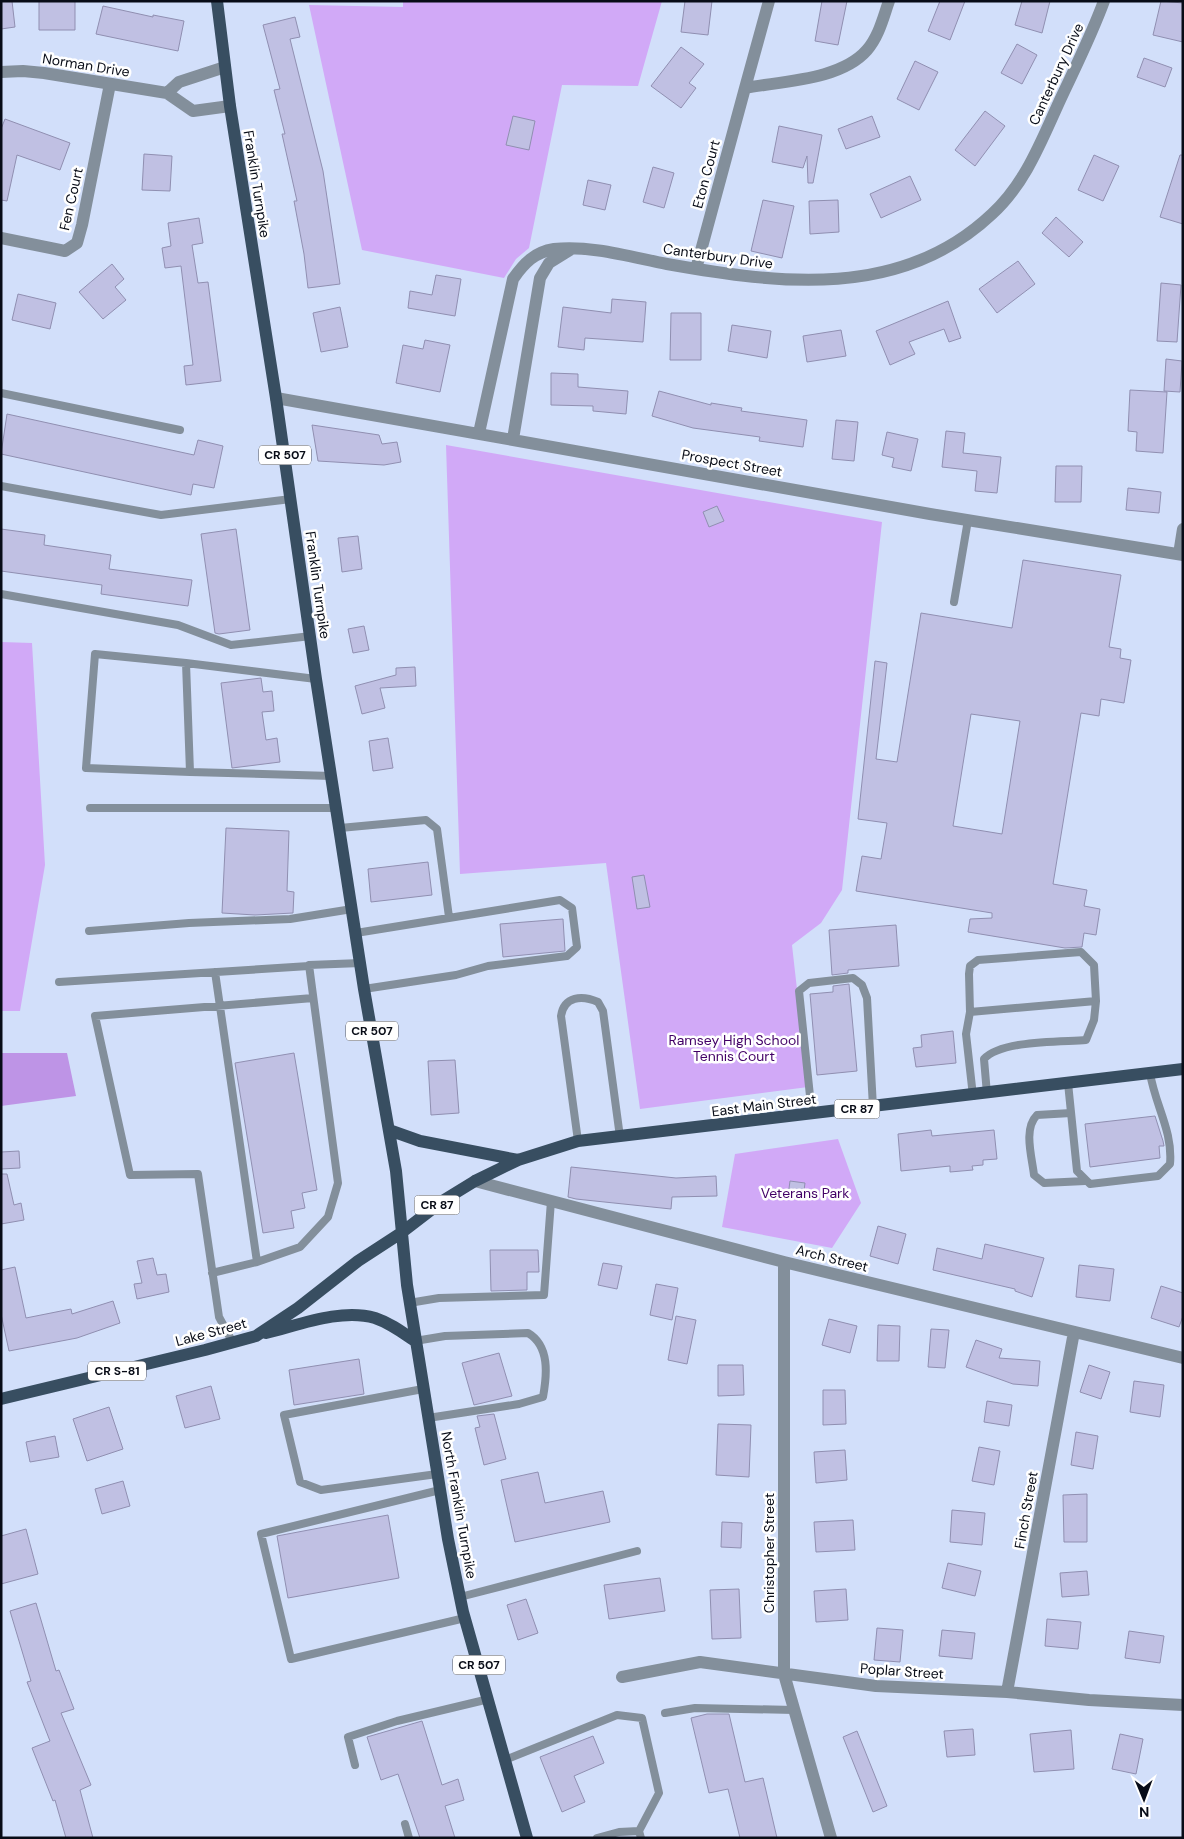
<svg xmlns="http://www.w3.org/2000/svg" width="1184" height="1839" font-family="'DM Sans',sans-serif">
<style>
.green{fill:#d1a9f7}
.forest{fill:#be94e6}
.building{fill:#c0c0e3;stroke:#908fb1;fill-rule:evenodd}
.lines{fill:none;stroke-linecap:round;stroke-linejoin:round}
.service{stroke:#838f9b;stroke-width:8}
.minor{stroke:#838f9b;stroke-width:12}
.primary{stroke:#384e61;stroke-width:12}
.labels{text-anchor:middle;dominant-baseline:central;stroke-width:5;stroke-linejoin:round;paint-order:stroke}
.shield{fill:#fff;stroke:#52555d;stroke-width:1}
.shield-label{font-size:12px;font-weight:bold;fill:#080c17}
.street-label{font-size:14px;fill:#080c17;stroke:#fff}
.park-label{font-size:14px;fill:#420066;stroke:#fff}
</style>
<rect width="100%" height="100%" fill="#d2dffa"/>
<!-- green -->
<path class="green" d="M 403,1 L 662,1 L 638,86 L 562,85 L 529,248 L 516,259 L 504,278 L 362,250 L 309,5 L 403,7 Z
M 446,445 L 882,522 L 842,890 L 821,923 L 792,945 L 808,1087 L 640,1109 L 606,863 L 460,874 Z
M 1,642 L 32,643 L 45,865 L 20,1011 L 1,1011 Z
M 838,1139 L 861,1203 L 832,1248 L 722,1227 L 735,1154 Z"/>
<!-- forest -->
<path class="forest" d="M 1,1053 L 67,1053 L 76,1096 L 1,1106 Z"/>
<!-- building -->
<path class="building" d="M 1,1 L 12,1 L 15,27 L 1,29 Z
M 39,1 L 75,1 L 75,30 L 39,30 Z
M 685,1 L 712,1 L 708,35 L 681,32 Z
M 822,1 L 847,1 L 838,45 L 815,41 Z
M 940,1 L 965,1 L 950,40 L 928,31 Z
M 1022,1 L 1050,1 L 1042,33 L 1015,25 Z
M 1161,1 L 1183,3 L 1183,42 L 1153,35 Z
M 103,6 L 153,17 L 153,15 L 184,21 L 178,51 L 96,34 Z
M 295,17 L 300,37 L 290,39 L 323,171 L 340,284 L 308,288 L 304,254 L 294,201 L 297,201 L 282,134 L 285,134 L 274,90 L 280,89 L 263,25 Z
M 1017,44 L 1037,55 L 1022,84 L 1001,73 Z
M 681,47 L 704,64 L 689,83 L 696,88 L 681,108 L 651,86 Z
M 1144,58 L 1172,68 L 1165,87 L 1137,77 Z
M 915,61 L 938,72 L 919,110 L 897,99 Z
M 985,111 L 1005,126 L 975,166 L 955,150 Z
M 513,116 L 535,121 L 529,150 L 506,145 Z
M 872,116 L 880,137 L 846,149 L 838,129 Z
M 5,119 L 70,143 L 60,170 L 17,155 L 7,201 L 1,200 L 1,129 Z
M 779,126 L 822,135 L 813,183 L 808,183 L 807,156 L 803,168 L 772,162 Z
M 144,154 L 172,156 L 170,191 L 142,190 Z
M 1094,155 L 1119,166 L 1103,201 L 1078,190 Z
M 1180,155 L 1183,155 L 1183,224 L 1160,217 Z
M 653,167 L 674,173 L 664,208 L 643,202 Z
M 910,176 L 921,200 L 881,218 L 870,194 Z
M 588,180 L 611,185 L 605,210 L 583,205 Z
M 763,200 L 794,206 L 782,258 L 751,251 Z
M 838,200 L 839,232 L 810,234 L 809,201 Z
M 1056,217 L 1083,242 L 1069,257 L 1042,233 Z
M 199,218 L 203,243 L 192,245 L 198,283 L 208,282 L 221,381 L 186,385 L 184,366 L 193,365 L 181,266 L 165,268 L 162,248 L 171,246 L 168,223 Z
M 1018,261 L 1035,284 L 997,313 L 979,289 Z
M 112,264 L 124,279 L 115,287 L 126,300 L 103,319 L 79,292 Z
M 436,275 L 461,279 L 455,316 L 408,308 L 410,291 L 432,295 Z
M 1161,283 L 1181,285 L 1177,342 L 1157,341 Z
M 18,294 L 56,303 L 50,329 L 12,320 Z
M 612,299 L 646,302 L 643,342 L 585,338 L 584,350 L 558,347 L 563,307 L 611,313 Z
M 948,301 L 961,338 L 949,342 L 944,329 L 909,342 L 915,354 L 890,365 L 876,331 Z
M 340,307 L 348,347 L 321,352 L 313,313 Z
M 671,313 L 701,313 L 701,360 L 670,360 Z
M 732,325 L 771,331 L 767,358 L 728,351 Z
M 841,330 L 846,356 L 807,362 L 803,336 Z
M 425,340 L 450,345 L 440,392 L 396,383 L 403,345 L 423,349 Z
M 1166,359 L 1182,361 L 1180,392 L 1164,391 Z
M 551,373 L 578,374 L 578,387 L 628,391 L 626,414 L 593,411 L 593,406 L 551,405 Z
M 1130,390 L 1167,392 L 1163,453 L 1136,451 L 1137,432 L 1128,431 Z
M 659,391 L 711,405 L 711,403 L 742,408 L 741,411 L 807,420 L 803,447 L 759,441 L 760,437 L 693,428 L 652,416 Z
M 7,414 L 194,455 L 198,440 L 223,446 L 214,488 L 193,484 L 191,495 L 1,454 Z
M 836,420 L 858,422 L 854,461 L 832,459 Z
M 312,425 L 379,435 L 382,444 L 397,442 L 401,462 L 384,465 L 318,461 Z
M 946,431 L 965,433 L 963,453 L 1001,457 L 997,493 L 975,491 L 977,471 L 942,467 Z
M 887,432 L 918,439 L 911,471 L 892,467 L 894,458 L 882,455 Z
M 1056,466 L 1082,466 L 1081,502 L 1055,502 Z
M 1128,488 L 1161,492 L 1159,513 L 1126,510 Z
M 717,506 L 724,521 L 709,527 L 703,512 Z
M 1,529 L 45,535 L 44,545 L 111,555 L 109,569 L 192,580 L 188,606 L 101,594 L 102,585 L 1,571 Z
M 236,529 L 250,630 L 219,634 L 215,633 L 201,534 Z
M 358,536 L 362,569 L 342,572 L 338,538 Z
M 1023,560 L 1121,575 L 1109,647 L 1121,649 L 1120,658 L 1131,660 L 1124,703 L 1101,699 L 1099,716 L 1081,713 L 1053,884 L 1087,890 L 1084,906 L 1100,909 L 1096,935 L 1084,933 L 1082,947 L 1065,948 L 968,932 L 970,919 L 992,918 L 992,913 L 856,891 L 862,856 L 881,859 L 887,823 L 858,819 L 875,661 L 887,663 L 876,759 L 897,762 L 921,613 L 1012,628 ZM 971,714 L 1020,721 L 1002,834 L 953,826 Z
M 364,626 L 369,650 L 353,653 L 348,629 Z
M 415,667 L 416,686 L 380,688 L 385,708 L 362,714 L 355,686 L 396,675 L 396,668 Z
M 261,678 L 263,692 L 272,691 L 274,711 L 262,712 L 266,740 L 277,738 L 280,762 L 232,768 L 221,683 Z
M 388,738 L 393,768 L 373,771 L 369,741 Z
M 226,828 L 289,831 L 287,891 L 294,892 L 293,913 L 255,915 L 222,913 Z
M 428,862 L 432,895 L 371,902 L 368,869 Z
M 644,875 L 650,907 L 637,909 L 632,877 Z
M 563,919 L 565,951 L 503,957 L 500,924 Z
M 896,925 L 899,966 L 848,970 L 848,973 L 832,975 L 829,930 Z
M 849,984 L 857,1071 L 817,1075 L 810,994 L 833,992 L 833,986 Z
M 953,1031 L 956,1063 L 916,1067 L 913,1048 L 922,1047 L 921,1035 Z
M 294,1053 L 317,1190 L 302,1193 L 305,1208 L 291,1211 L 294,1228 L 263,1233 L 235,1063 Z
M 455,1060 L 459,1113 L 431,1115 L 428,1061 Z
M 1155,1116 L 1163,1141 L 1164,1146 L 1159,1146 L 1160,1158 L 1090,1167 L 1085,1124 Z
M 931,1130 L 932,1136 L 994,1130 L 997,1159 L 983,1160 L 983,1165 L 972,1166 L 973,1170 L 950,1172 L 950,1166 L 901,1171 L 898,1134 Z
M 19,1151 L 20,1168 L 1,1169 L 1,1152 Z
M 571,1167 L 676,1178 L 716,1176 L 717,1196 L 672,1197 L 671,1209 L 576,1199 L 568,1197 Z
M 1,1174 L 7,1174 L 14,1205 L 21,1203 L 24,1220 L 1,1224 Z
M 790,1181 L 805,1183 L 803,1198 L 788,1196 Z
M 878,1226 L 906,1234 L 898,1264 L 870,1256 Z
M 985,1244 L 1044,1258 L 1032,1297 L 1015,1291 L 1015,1289 L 933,1270 L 937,1248 L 982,1259 Z
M 490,1250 L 538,1250 L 539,1272 L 527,1272 L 527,1290 L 491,1291 Z
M 153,1258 L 157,1275 L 166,1274 L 169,1292 L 137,1299 L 134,1284 L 142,1283 L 137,1261 Z
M 603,1263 L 622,1266 L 617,1289 L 598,1285 Z
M 1079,1265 L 1114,1269 L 1110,1301 L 1076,1297 Z
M 15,1267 L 26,1318 L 71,1309 L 72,1314 L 113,1301 L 120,1323 L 77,1338 L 9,1351 L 1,1314 L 1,1270 Z
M 656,1284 L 678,1288 L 672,1320 L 650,1315 Z
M 1161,1286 L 1183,1293 L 1183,1316 L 1179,1327 L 1151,1318 Z
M 676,1316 L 696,1320 L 687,1364 L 668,1360 Z
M 829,1319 L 857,1326 L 850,1353 L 822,1345 Z
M 878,1325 L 900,1326 L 899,1361 L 877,1361 Z
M 931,1329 L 949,1330 L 945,1368 L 928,1367 Z
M 976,1340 L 1002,1349 L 999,1358 L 1040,1361 L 1038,1386 L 1013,1384 L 966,1367 Z
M 499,1353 L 512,1396 L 474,1405 L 462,1363 Z
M 359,1359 L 364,1394 L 294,1405 L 289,1370 Z
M 718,1365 L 743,1365 L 744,1395 L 718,1396 Z
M 1089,1365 L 1110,1372 L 1101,1399 L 1080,1392 Z
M 1134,1381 L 1164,1385 L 1160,1417 L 1130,1412 Z
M 211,1386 L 220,1419 L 185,1428 L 176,1396 Z
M 823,1390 L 845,1390 L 846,1424 L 823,1425 Z
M 987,1401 L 1012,1405 L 1009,1426 L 984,1422 Z
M 109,1407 L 123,1449 L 87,1461 L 73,1419 Z
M 494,1414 L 506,1459 L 484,1465 L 475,1428 L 480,1427 L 477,1416 Z
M 718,1424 L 751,1425 L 749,1477 L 716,1475 Z
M 1076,1432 L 1098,1436 L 1093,1469 L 1071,1465 Z
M 55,1436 L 59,1457 L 30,1462 L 26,1442 Z
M 979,1447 L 1000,1451 L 994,1485 L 972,1481 Z
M 845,1450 L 847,1480 L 816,1483 L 814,1452 Z
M 538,1472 L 545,1503 L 603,1491 L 610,1522 L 515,1542 L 501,1480 Z
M 123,1481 L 130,1506 L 102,1514 L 95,1489 Z
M 1087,1494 L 1087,1542 L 1064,1542 L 1063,1495 Z
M 952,1510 L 985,1513 L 982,1545 L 950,1542 Z
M 388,1515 L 399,1578 L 288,1598 L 277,1536 Z
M 853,1520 L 855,1550 L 816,1552 L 814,1522 Z
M 722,1522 L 742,1523 L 741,1548 L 721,1547 Z
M 26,1529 L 38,1574 L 1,1584 L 1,1536 Z
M 948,1563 L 981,1571 L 975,1596 L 942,1588 Z
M 1087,1571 L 1089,1595 L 1062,1597 L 1060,1573 Z
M 660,1578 L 665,1611 L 609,1619 L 604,1585 Z
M 739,1589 L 741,1638 L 712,1639 L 710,1590 Z
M 846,1589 L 848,1620 L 816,1622 L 814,1591 Z
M 526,1599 L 538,1633 L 518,1640 L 507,1605 Z
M 36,1603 L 56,1671 L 59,1670 L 74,1709 L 61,1713 L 91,1785 L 80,1790 L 93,1838 L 66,1838 L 55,1800 L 53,1801 L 32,1748 L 50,1741 L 27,1682 L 31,1681 L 10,1611 Z
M 1047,1619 L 1081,1622 L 1078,1649 L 1045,1646 Z
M 877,1628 L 903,1630 L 900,1662 L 874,1660 Z
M 942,1630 L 975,1633 L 972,1659 L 939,1656 Z
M 1129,1631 L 1164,1636 L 1160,1663 L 1125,1658 Z
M 707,1714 L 729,1714 L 745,1782 L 763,1778 L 777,1838 L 740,1838 L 728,1789 L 709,1793 L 691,1718 Z
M 422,1721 L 442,1785 L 458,1779 L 464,1800 L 445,1806 L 455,1838 L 420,1838 L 398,1774 L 381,1780 L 367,1737 Z
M 973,1729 L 975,1755 L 947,1757 L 944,1731 Z
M 1071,1730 L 1074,1769 L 1034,1772 L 1030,1734 Z
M 857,1731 L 887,1806 L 873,1812 L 843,1737 Z
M 1120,1734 L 1143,1739 L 1136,1774 L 1112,1769 Z
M 593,1736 L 604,1763 L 574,1776 L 585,1802 L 562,1812 L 540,1757 Z"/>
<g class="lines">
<!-- service -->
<path class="service" d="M 1,393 L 180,430
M 1,486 L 161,515 L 291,499
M 1,594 L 178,625 L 231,645 L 311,636
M 954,602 L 968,520
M 186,663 L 95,654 L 86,768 L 190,772
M 316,679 L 186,663 L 190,772 L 332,776
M 90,808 L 337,808
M 340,828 L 426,820 L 437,829 L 449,917
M 89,931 L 189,923 L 290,919 L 352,909
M 356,933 L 560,900 L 572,908 L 577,947 L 567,956 L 488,966 L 456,975 L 364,989
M 215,972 L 257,1262
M 59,982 L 309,966
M 970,1012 L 1096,1001 L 1094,1020 L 1086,1040 C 1061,1042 1001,1040 984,1059 L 987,1094
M 1068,1083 L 1077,1171 L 1090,1184 L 1158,1176 L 1170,1164 C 1173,1131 1155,1105 1150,1073
M 973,1096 L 966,1034 L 970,1012 L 969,974 L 970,966 L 978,960 L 1081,952 L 1094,965 L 1096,1001
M 1071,1113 L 1037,1115 C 1023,1129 1032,1157 1034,1175 L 1044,1183 L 1085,1181
M 812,1115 L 799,991 L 809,983 L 853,978 L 862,985 L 867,998 L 873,1107
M 578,1141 L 561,1016 C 564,996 582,995 598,1002 L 603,1011 L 620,1137
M 212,1273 L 257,1262 L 300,1247 L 328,1217 L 338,1183 L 309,965 L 361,963
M 409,1303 L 439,1298 L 544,1295 L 551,1201
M 415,1341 L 445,1336 L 528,1333 C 550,1346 547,1375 543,1397 L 519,1404 L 428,1418
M 233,1343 L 219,1317 L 198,1174 L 130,1175 L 95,1016 L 313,998
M 423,1389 L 284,1415 L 300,1482 L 321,1490 L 437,1474
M 440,1490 L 261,1534 L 291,1659 L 465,1618
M 460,1597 L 637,1551
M 665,1713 L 695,1708 L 794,1710
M 505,1760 L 617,1715 L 642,1718 L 659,1793 L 639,1831 L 641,1838
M 355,1765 L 348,1737 L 397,1721 L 489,1699
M 405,1824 L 409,1838
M 597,1838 L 619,1832 L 639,1831"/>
<!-- minor -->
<path class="minor" d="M 769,1 L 745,88 C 783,81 841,80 867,50 C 879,36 883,18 889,1
M 1,72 L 23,71 L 44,73 L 167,93 L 193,111 L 230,106
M 167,93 L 179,82 L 225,67
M 1,238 L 65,251 L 77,243 L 82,225 L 110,84
M 696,269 L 745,88
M 276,398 L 930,514 L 1183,555
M 479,433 L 513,279 C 524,263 535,252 554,249 C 591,245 631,257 667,264 C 780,284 901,300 992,214 C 1026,183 1042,139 1061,98 C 1076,66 1092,34 1104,1
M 513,439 L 540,278 L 549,263 L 570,250
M 1179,554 L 1183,529
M 475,1181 L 784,1262 L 1183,1358
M 784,1262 L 784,1674 L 831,1838
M 622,1677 L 700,1662 L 876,1686 L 1007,1692 L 1089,1700 L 1183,1705
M 1007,1692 L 1074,1332"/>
<!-- primary -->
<path class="primary" d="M 217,1 L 230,106 L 276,398 L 316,679 L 364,989 L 396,1171 L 407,1285 L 448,1539 L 463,1612 L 527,1838
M 389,1130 L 420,1141 L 518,1160
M 266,1333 C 299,1325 341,1308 375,1318 C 390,1323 402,1332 415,1341
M 1,1399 L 205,1350 L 256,1336 L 298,1308 L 358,1261 L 401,1233 L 444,1200 L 475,1181 L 518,1160 L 578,1141 L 1183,1069"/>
</g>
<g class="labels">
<!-- shield labels -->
<g class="shield">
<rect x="259" y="445.5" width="52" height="19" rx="4"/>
<rect x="346" y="1021.5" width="52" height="19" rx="4"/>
<rect x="834.5" y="1099.5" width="45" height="19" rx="4"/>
<rect x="414.5" y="1195.5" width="45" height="19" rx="4"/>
<rect x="88" y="1361.5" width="58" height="19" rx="4"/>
<rect x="453" y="1655.5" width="52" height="19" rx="4"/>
</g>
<g class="shield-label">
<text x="285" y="455">CR 507</text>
<text x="372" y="1031">CR 507</text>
<text x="857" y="1109">CR 87</text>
<text x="437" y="1205">CR 87</text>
<text x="117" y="1371">CR S-81</text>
<text x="479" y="1665">CR 507</text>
</g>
<!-- street labels -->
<g class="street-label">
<text transform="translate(86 65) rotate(9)">Norman Drive</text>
<text transform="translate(1056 74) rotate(-65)">Canterbury Drive</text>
<text transform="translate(706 174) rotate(-75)">Eton Court</text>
<text transform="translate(257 184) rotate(81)">Franklin Turnpike</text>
<text transform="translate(71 199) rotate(-77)">Fen Court</text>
<text transform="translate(718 256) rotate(8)">Canterbury Drive</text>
<text transform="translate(732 463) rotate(10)">Prospect Street</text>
<text transform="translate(318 585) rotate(82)">Franklin Turnpike</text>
<text transform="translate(764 1105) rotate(-7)">East Main Street</text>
<text transform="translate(832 1258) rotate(14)">Arch Street</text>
<text transform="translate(211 1332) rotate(-15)">Lake Street</text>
<text transform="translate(459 1505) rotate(80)">North Franklin Turnpike</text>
<text transform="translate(1026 1510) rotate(-80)">Finch Street</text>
<text transform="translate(769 1553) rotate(-90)">Christopher Street</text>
<text transform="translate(902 1671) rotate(4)">Poplar Street</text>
</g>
<!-- park labels -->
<g class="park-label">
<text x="734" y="1040">Ramsey High School<tspan x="734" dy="16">Tennis Court</tspan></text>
<text x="805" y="1193">Veterans Park</text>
</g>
</g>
<!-- border -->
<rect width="1184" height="1839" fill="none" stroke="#080c17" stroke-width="5"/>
<!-- north arrow -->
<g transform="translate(1144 1799) rotate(179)" stroke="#ffffff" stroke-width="4" paint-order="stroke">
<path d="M0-4L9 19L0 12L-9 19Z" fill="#080c17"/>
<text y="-8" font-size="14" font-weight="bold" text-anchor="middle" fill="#080c17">N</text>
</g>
</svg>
